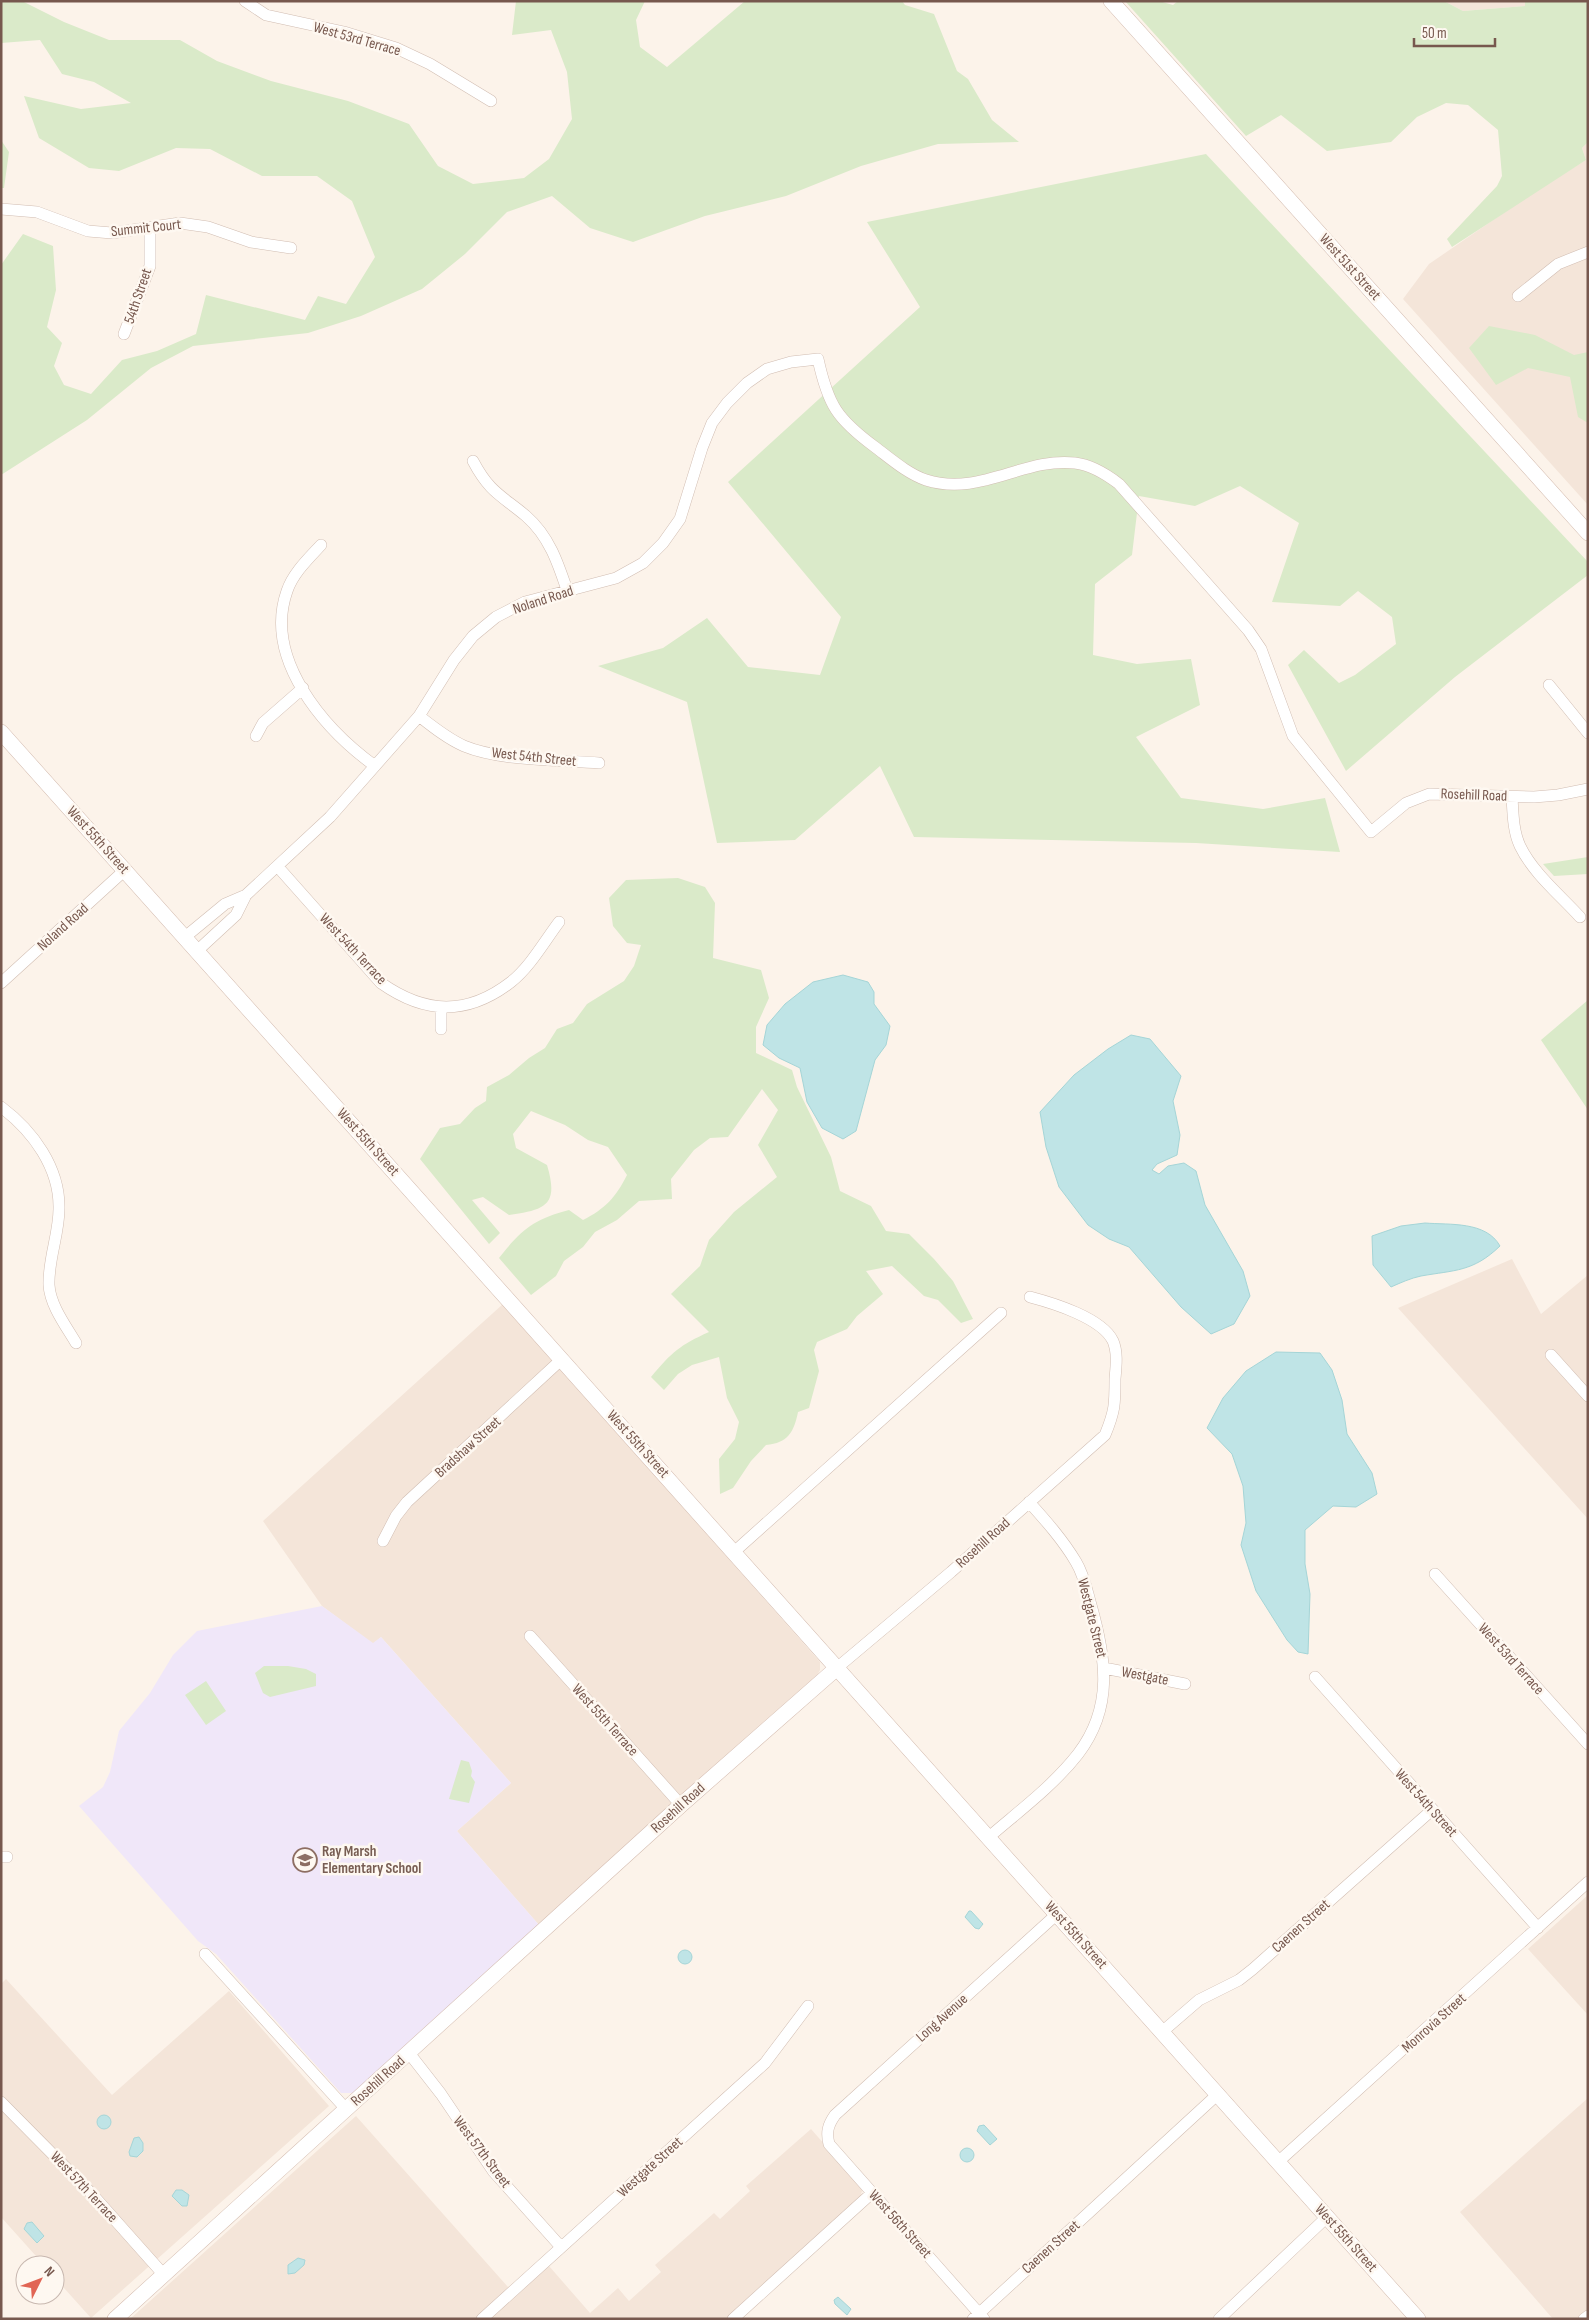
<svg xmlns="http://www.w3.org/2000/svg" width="1589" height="2320" font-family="'Sofia Sans Condensed',sans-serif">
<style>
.residential{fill:#f4e5d9}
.education{fill:#f0e7f9}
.green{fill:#daeac9}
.water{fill:#bfe4e6;stroke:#a5d5d7}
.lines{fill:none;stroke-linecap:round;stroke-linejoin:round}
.street-casing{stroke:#d1bdb2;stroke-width:12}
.secondary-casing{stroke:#d4bcb0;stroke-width:16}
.street{stroke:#fff;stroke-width:11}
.secondary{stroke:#fff;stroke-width:15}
.labels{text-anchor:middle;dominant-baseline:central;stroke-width:5;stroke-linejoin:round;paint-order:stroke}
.street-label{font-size:15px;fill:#77584e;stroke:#fef8f1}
.education-label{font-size:15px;font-weight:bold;fill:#785e54;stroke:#fef8f1;text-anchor:start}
</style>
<rect width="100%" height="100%" fill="#fcf3ea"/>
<!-- residential -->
<path class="residential" d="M 1444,1 L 1525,1 L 1525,6 L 1463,11 Z
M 1588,142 L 1588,505 L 1403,299 L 1429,264 L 1540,188 L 1586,160 L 1582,148 Z
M 1512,1259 L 1541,1314 L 1588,1275 L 1588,1519 L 1398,1308 Z
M 503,1304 L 820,1662 L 820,1670 L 816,1677 L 539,1925 L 457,1831 L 511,1783 L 381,1637 L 373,1644 L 322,1606 L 263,1521 Z
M 1588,1895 L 1588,2015 L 1528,1949 Z
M 6,1979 L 112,2095 L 229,1991 L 329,2106 L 91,2318 L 55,2278 L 55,2265 L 44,2265 L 1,2217 L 1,1984 Z
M 1588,2098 L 1588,2319 L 1553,2319 L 1460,2212 Z
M 356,2116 L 516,2296 L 549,2266 L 590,2313 L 618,2288 L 629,2301 L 661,2272 L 655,2265 L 714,2213 L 720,2219 L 750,2191 L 746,2186 L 811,2129 L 860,2185 L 862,2191 L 859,2200 L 727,2319 L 130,2319 Z"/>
<!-- education -->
<path class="education" d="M 322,1606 L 373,1643 L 381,1637 L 511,1783 L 457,1831 L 539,1925 L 355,2093 L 341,2093 L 216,1954 L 198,1941 L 79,1806 L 103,1787 L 110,1772 L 119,1731 L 150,1693 L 173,1655 L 197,1631 Z"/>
<!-- green -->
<path class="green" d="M 1,1 L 22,1 L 64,22 L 109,40 L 180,40 L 217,61 L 271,81 L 348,101 L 409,124 L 438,166 L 473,184 L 524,178 L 549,159 L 572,119 L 567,72 L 551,30 L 512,35 L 516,1 L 645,1 L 636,20 L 640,47 L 667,67 L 745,1 L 902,1 L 905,5 L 934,14 L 957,71 L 968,79 L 992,120 L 1019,142 L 938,144 L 861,166 L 786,196 L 705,216 L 633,242 L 590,228 L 552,196 L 507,212 L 465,254 L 422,289 L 361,316 L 308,333 L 193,346 L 151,368 L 87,420 L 1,475 L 1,265 L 23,234 L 53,246 L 56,290 L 47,327 L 62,343 L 54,366 L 64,385 L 91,394 L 122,360 L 157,351 L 196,334 L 206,295 L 305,320 L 318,296 L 346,304 L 375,257 L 352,201 L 317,176 L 262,176 L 210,149 L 176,148 L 119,171 L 89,168 L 39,138 L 24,96 L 81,109 L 131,103 L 94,82 L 62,74 L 40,40 L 1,43 Z
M 1125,1 L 1159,1 L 1173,5 L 1178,1 L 1444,1 L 1463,11 L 1525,6 L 1525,1 L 1588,1 L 1588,142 L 1582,148 L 1586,160 L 1452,247 L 1447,239 L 1497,186 L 1502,176 L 1498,130 L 1468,105 L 1446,103 L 1417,117 L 1391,142 L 1327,151 L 1281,115 L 1246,136 Z
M 1,140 L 9,152 L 4,188 L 1,188 Z
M 1206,154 L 1588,562 L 1588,575 L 1455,677 L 1346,771 L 1288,665 L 1304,650 L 1339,683 L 1355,675 L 1396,644 L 1392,617 L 1358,591 L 1340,606 L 1272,602 L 1299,523 L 1240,486 L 1195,506 L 1139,496 L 1132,555 L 1095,584 L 1093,655 L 1137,664 L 1191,659 L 1200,705 L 1136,737 L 1181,798 L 1263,809 L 1325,798 L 1340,852 L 1196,843 L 914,837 L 880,766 L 795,840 L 717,843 L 687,702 L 598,666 L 663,648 L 707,618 L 748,667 L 820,675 L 841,617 L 728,482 L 920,307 L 867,222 Z
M 1489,326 L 1535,335 L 1574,355 L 1588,352 L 1588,423 L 1578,417 L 1570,377 L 1528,368 L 1496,385 L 1469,348 Z
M 1588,857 L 1588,874 L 1554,876 L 1543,864 Z
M 678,878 L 705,887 L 715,903 L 713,958 L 761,970 L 769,998 L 756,1027 L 756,1053 L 792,1070 L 797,1087 L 831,1157 L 840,1191 L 871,1206 L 886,1231 L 909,1234 L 934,1259 L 953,1281 L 973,1319 L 961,1323 L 938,1300 L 924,1296 L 892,1266 L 866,1271 L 883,1294 L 857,1316 L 847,1329 L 817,1342 L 814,1350 L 819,1371 L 809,1408 L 798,1412 C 794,1432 788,1443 766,1445 L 751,1461 L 733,1488 L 720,1494 L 719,1459 L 735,1439 L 739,1422 L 727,1398 L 719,1357 L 692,1365 L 678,1374 L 664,1390 L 651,1377 C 672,1352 680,1345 709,1332 L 671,1294 L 700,1266 L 709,1240 L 734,1212 L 777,1177 L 758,1145 L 778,1110 L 762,1089 L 728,1137 L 710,1138 L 694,1150 L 671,1179 L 672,1199 L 639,1201 L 617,1220 L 595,1232 L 583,1247 L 564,1261 L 556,1276 L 531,1295 L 499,1258 C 521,1230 534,1219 569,1210 L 583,1220 C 605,1209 616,1197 627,1175 L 608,1147 L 588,1140 L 565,1125 L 531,1111 L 513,1134 L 516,1148 L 547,1165 C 559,1205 546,1210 509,1215 L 483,1197 L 472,1200 L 500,1233 L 489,1244 L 420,1159 L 440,1128 L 460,1124 L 475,1108 L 486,1101 L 487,1087 L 509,1075 L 529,1058 L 545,1048 L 557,1029 L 573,1023 L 587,1004 L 624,981 L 634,966 L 641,945 L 627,943 L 613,926 L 609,898 L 626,880 Z
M 1588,1000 L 1588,1110 L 1541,1040 Z
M 264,1666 L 288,1666 L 306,1669 L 316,1674 L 316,1686 L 270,1697 L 263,1693 L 255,1673 Z
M 206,1681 L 226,1711 L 206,1725 L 185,1695 Z
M 461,1760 L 469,1762 L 472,1771 L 471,1776 L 475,1782 L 469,1803 L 449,1799 Z"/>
<!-- water -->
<path class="water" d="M 843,975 L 868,982 L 874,992 L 874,1004 L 890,1026 L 886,1045 L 875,1060 L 856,1131 L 843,1139 L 822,1128 L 807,1102 L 800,1068 L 779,1058 L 763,1045 L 767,1025 L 785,1004 L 813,982 Z
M 1131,1035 L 1150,1039 L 1181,1076 L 1173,1101 L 1180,1135 L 1177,1155 L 1157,1164 L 1152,1170 L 1159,1174 L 1168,1166 L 1184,1163 L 1196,1171 L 1205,1205 L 1243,1271 L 1250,1296 L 1234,1324 L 1211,1334 L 1181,1307 L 1129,1247 L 1109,1239 L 1088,1225 L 1059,1187 L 1046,1147 L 1040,1112 L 1074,1075 L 1108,1049 Z
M 1425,1223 C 1450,1225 1486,1221 1500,1246 C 1473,1272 1455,1270 1421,1276 C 1411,1278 1400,1283 1391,1287 L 1373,1265 L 1372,1236 L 1401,1226 Z
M 1276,1352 L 1320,1353 L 1332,1370 L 1342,1400 L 1347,1434 L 1372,1473 L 1377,1494 L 1356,1507 L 1333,1506 L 1305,1530 L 1305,1564 L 1310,1594 L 1308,1654 L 1298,1652 L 1287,1640 L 1256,1591 L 1241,1545 L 1246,1523 L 1243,1486 L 1232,1454 L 1207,1428 L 1223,1398 L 1246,1371 Z
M 969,1911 L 971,1911 L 983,1924 L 979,1929 L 975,1928 L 965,1917 Z
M678 1957a7 7 0 1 1 14 0a7 7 0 1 1-14 0Z
M97 2122a7 7 0 1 1 14 0a7 7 0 1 1-14 0Z
M 984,2125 L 997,2139 L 990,2145 L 977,2131 L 979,2126 Z
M 134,2138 L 139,2137 L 143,2143 L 143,2151 L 137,2157 L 130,2156 L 129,2152 Z
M960 2155a7 7 0 1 1 14 0a7 7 0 1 1-14 0Z
M 176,2190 L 182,2190 L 189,2195 L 187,2206 L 182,2206 L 172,2196 Z
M 32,2222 L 44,2236 L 37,2243 L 24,2229 L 27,2223 Z
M 298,2258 L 305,2260 L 304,2265 L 295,2273 L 288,2274 L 288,2265 Z
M 838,2297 L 851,2309 L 847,2315 L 835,2304 L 834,2300 Z"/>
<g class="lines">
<!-- street casing -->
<g class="street-casing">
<path id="street" d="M 245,1 L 266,15 L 344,32 L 396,48 L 430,64 L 491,101
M 1,209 L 37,212 L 88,231 L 112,233 L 180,223 L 208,227 L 251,242 L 291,248
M 1518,296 L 1558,264 L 1588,252
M 124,334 L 150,266 L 150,228
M 473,461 C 490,493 501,495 526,516 C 549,536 558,563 567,590
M 321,545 C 309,558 293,573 287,591 C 263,659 324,729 375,766
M 1549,685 L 1588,733
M 419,716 C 433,727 448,739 464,746 C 500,761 559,760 599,763
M 256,736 L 263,723 L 303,688
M 1512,797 C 1513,813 1513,831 1520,846 C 1533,873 1560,895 1580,917
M 278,867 L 381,983 C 425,1014 467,1016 511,982 C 530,967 544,942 559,922
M 185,937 L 225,904 L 246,895 L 330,817 L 419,716 L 454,660 L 473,636 L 496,617 L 525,602 L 616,578 L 643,563 L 663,543 L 680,519 L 702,448 L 712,423 L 727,403 L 747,383 L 767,369 L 791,362 L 818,359 C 828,405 837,419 875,447 C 891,459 908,474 926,480 C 980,497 1024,457 1075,463 C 1092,465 1106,474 1119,484 L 1248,630 L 1261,649 L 1293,736 L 1371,832 L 1406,803 L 1429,794 L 1534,797 L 1558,795 L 1588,789
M 197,951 L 236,915 L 246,895
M 1,983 L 125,870
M 441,1008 L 441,1029
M 1,1107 C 33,1131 60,1168 59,1209 C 59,1234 48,1260 49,1285 C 50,1305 66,1326 76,1343
M 1551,1355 L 1588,1396
M 383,1541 L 396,1516 L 407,1502 L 562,1359
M 734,1552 L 1001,1313
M 1435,1574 L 1588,1744
M 530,1636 L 681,1805
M 838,1667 L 951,1572 L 1105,1435 C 1115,1411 1115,1404 1115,1379 C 1116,1367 1118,1353 1113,1341 C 1102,1318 1053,1303 1030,1297
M 1104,1668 L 1185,1684
M 1315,1677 L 1538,1928
M 989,1837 C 1019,1811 1053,1786 1078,1754 C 1114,1707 1106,1658 1091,1605 C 1087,1591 1084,1575 1076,1562 C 1063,1540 1046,1521 1029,1502
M 1,1857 L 7,1857
M 205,1954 L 346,2109
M 1162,2032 L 1199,2000 L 1239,1980 L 1253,1969 L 1432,1810
M 409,2053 L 441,2094 L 493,2171 L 561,2247
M 1,2102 L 91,2193 L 164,2275
M 1278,2162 L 1588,1882
M 482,2319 L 765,2063 L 808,2006
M 733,2319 L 872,2193
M 973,2319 L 1218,2094
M 984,2319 L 829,2144 C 826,2132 828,2125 835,2115 L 1057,1914
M 1219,2319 L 1327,2217
M 1584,2319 L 1588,2316"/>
</g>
<!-- secondary casing -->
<g class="secondary-casing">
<path id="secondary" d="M 1111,1 L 1588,533
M 1,732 L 1418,2319
M 115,2319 L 681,1805 L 838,1667"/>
</g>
<!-- street -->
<use href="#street" class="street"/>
<!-- secondary -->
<use href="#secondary" class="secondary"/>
</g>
<!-- icons -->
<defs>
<g id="school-ring" transform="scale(1.25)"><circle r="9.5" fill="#fef8f1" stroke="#8d6e63" stroke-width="1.5"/><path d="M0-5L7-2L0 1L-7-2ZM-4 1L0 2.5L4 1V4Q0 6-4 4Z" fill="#8d6e63"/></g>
</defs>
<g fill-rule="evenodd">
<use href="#school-ring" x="305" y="1860"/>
</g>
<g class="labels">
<!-- street labels -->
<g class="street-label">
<text transform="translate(357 39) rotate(16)">West 53rd Terrace</text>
<text transform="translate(146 228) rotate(-6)">Summit Court</text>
<text transform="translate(1350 267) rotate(48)">West 51st Street</text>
<text transform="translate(138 296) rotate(-71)">54th Street</text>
<text transform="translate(543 600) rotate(-18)">Noland Road</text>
<text transform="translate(534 757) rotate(6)">West 54th Street</text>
<text transform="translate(1474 795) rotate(2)">Rosehill Road</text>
<text transform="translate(98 840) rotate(48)">West 55th Street</text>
<text transform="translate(63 927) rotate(-42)">Noland Road</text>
<text transform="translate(353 949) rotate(47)">West 54th Terrace</text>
<text transform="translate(368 1142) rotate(48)">West 55th Street</text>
<text transform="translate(638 1444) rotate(48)">West 55th Street</text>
<text transform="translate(468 1447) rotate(-42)">Bradshaw Street</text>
<text transform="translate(983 1543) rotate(-42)">Rosehill Road</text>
<text transform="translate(1092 1618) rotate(76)">Westgate Street</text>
<text transform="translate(1511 1659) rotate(48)">West 53rd Terrace</text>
<text transform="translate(1145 1676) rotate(11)">Westgate</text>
<text transform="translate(605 1720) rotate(48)">West 55th Terrace</text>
<text transform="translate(1426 1803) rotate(48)">West 54th Street</text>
<text transform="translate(678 1808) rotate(-42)">Rosehill Road</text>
<text transform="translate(1301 1926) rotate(-42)">Caenen Street</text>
<text transform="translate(1076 1935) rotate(48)">West 55th Street</text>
<text transform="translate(942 2018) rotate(-42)">Long Avenue</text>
<text transform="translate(1434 2023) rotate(-42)">Monrovia Street</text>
<text transform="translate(378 2081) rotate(-42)">Rosehill Road</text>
<text transform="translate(482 2152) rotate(53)">West 57th Street</text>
<text transform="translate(650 2167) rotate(-42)">Westgate Street</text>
<text transform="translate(84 2187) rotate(47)">West 57th Terrace</text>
<text transform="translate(900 2224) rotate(48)">West 56th Street</text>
<text transform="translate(1346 2238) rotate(48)">West 55th Street</text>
<text transform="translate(1051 2247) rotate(-42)">Caenen Street</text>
</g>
<!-- education labels -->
<g class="education-label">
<text x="322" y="1851">Ray Marsh<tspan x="322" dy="17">Elementary School</tspan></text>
</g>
</g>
<!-- border -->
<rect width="1589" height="2320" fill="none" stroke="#77584e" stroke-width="5"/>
<!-- north arrow -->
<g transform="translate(40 2280) rotate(48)"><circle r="24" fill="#fef8f1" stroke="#c8b8b0"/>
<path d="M0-4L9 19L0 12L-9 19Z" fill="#e16554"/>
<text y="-8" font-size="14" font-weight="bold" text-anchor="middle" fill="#77584e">N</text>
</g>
<!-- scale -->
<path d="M1414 38v8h81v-8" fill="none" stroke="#77584e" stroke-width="2.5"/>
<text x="1422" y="38" font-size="15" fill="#77584e" stroke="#fef8f1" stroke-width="4" paint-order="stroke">50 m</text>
</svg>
